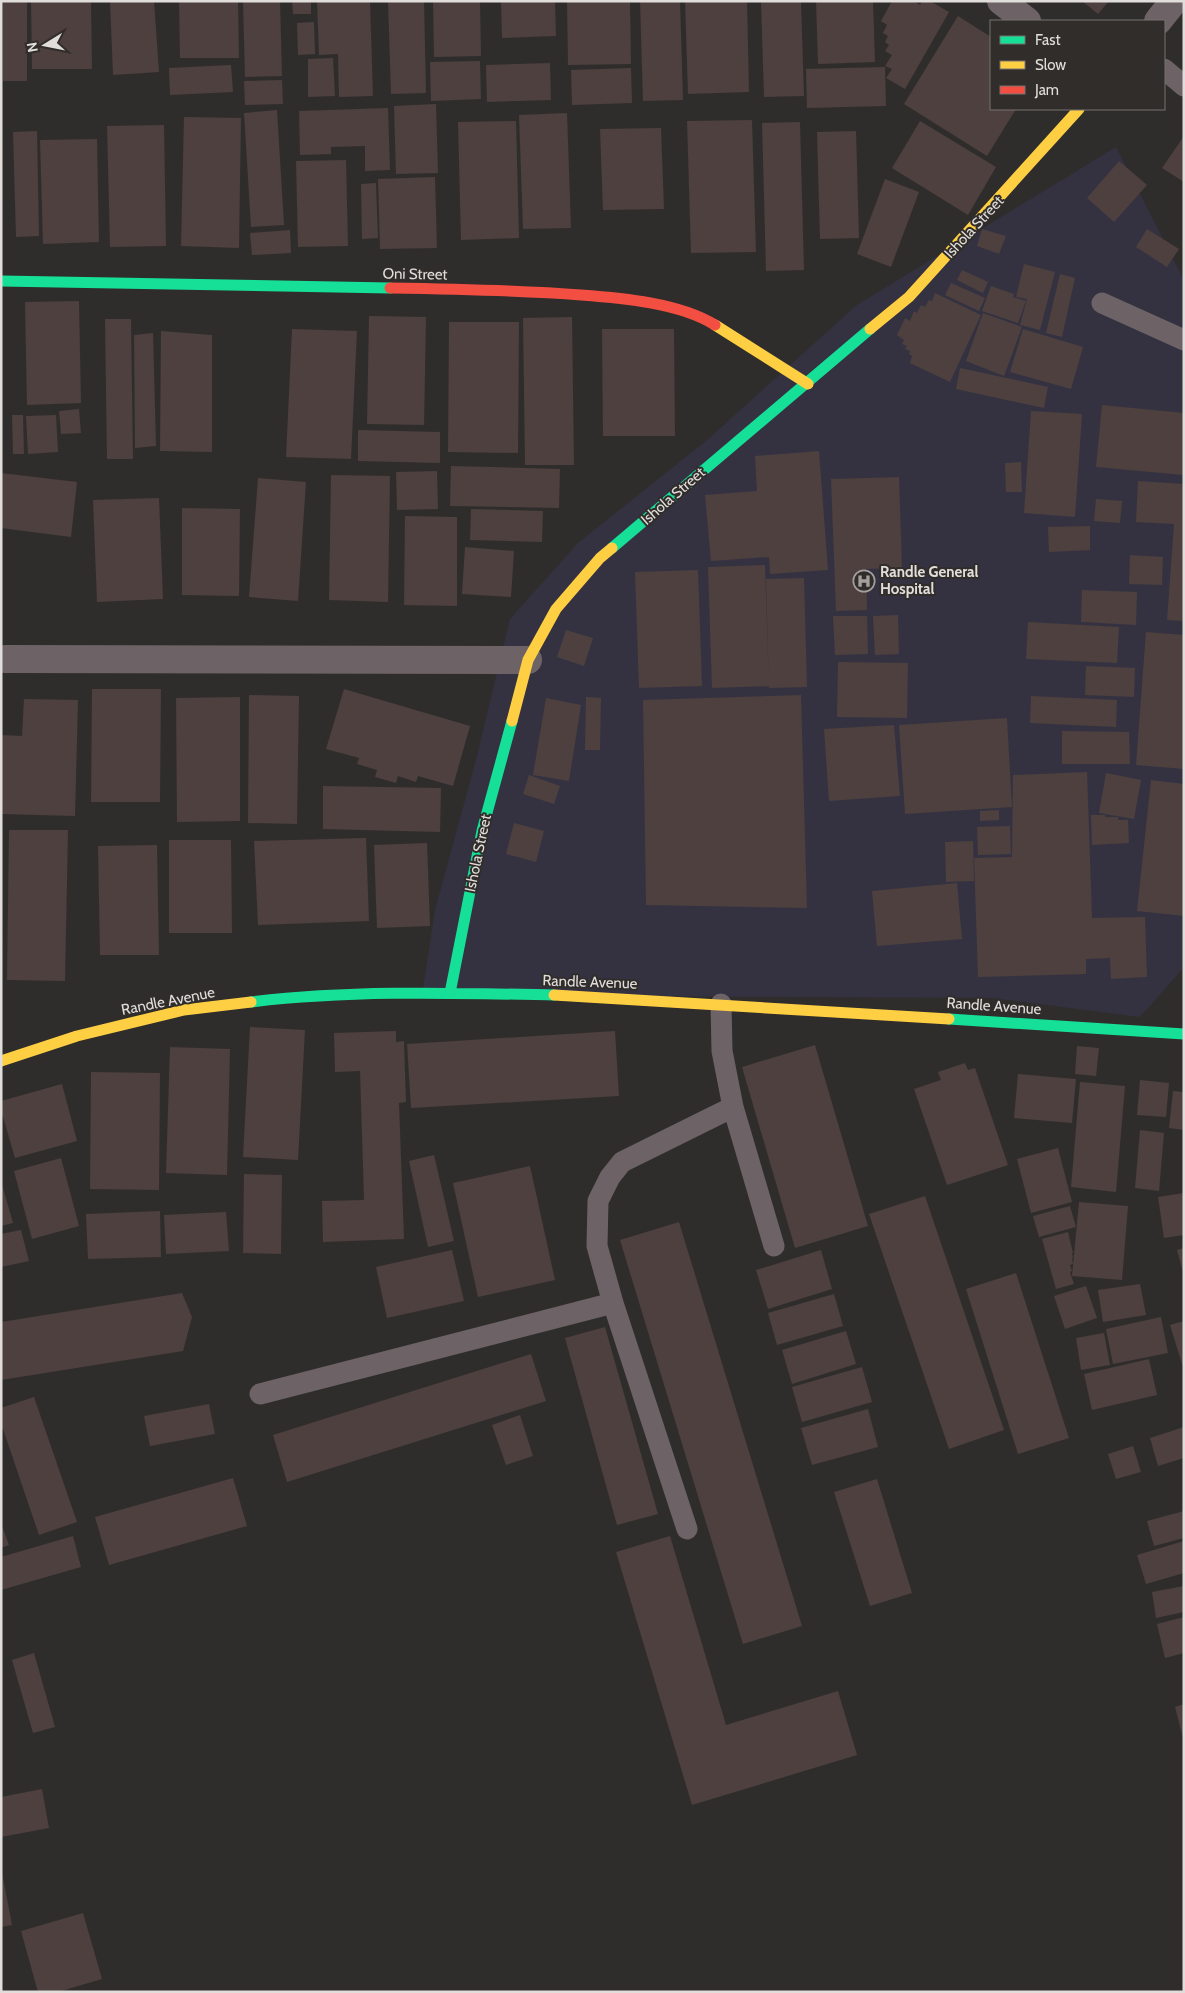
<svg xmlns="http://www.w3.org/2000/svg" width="1185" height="1993" font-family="Cabin,sans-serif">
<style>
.medical{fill:#343241}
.building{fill:#4d403f}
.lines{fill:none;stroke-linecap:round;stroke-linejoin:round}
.lane{stroke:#6d6366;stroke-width:21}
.street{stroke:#6d6366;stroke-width:28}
.fast{stroke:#16e098;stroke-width:11}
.slow{stroke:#ffcf43;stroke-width:11}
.jam{stroke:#f24e42;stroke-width:11}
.labels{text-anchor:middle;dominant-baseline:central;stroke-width:4;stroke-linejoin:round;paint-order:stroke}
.street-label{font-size:15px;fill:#e0dddb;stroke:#302d2a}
.poi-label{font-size:15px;font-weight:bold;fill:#e0dddb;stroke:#302d2a;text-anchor:start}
</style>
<rect width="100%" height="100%" fill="#2f2d2b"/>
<!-- medical -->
<path class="medical" d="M 1116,147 L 1184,280 L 1184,967 L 1140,1017 L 992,998 L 422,995 L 435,910 L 476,760 L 510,619 L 578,543 L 706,441 L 857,305 Z"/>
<!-- building -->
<path class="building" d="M 3,1 L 27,1 L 27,81 L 3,81 Z
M 31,1 L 91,1 L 92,69 L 32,69 Z
M 110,1 L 154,1 L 159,72 L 113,75 Z
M 179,1 L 238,1 L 239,58 L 180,58 Z
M 243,1 L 280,1 L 282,76 L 245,77 Z
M 292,1 L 311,1 L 311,14 L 293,14 Z
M 317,1 L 370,1 L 373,96 L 339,97 L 338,54 L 319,55 Z
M 388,1 L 424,1 L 426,93 L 391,94 Z
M 433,1 L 480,1 L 481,56 L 434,57 Z
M 501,1 L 555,1 L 556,36 L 502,38 Z
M 567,1 L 630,1 L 631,64 L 568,65 Z
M 640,1 L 680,1 L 683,100 L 643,101 Z
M 685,1 L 747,1 L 749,92 L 688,94 Z
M 761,1 L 801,1 L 804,96 L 764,97 Z
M 816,1 L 873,1 L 875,62 L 818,64 Z
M 892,1 L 914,1 L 920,5 L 922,1 L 930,1 L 949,12 L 905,89 L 886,78 L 892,69 L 885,66 L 892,55 L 885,51 L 889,45 L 885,42 L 888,36 L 883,33 L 887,25 L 881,21 Z
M 1082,1 L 1109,1 L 1098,14 Z
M 958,16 L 991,37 L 991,109 L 1016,109 L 987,156 L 904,104 Z
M 314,22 L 315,54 L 298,55 L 297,23 Z
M 333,58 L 335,96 L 308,97 L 308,59 Z
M 480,61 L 481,99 L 431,101 L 430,62 Z
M 550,63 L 551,100 L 487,102 L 486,65 Z
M 231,65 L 233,92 L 170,95 L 169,68 Z
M 885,67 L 886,106 L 807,108 L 806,69 Z
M 631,68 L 632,103 L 572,105 L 571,70 Z
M 282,80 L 283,104 L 245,105 L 244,81 Z
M 436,104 L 438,173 L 396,174 L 394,106 Z
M 388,108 L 390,170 L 365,171 L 365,146 L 331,147 L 331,154 L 300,155 L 299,111 Z
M 277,110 L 284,225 L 251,227 L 244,113 Z
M 567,113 L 571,228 L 523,229 L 519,115 Z
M 184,117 L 241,118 L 239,248 L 181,246 Z
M 752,120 L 756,252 L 691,253 L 687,121 Z
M 516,121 L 519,238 L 461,240 L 458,122 Z
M 920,121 L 996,167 L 968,215 L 892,168 Z
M 800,122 L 804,270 L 766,271 L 762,123 Z
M 164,125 L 166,246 L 110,247 L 107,126 Z
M 661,128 L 664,209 L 603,210 L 600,129 Z
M 37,131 L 39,236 L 16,237 L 13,132 Z
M 856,131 L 859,238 L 820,239 L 817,132 Z
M 1184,136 L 1184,182 L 1162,168 Z
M 97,139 L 99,242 L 43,244 L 40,140 Z
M 346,160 L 348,246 L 298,247 L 296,161 Z
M 1119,161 L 1147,185 L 1114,222 L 1087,198 Z
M 435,177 L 437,248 L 380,249 L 378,179 Z
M 885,179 L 919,192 L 891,267 L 857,254 Z
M 376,183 L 378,238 L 362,239 L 361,184 Z
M 982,229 L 1006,236 L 999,254 L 977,246 Z
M 1147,229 L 1179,249 L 1167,267 L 1136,247 Z
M 290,230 L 291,253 L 252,255 L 250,233 Z
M 1024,264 L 1055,272 L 1040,330 L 1020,325 L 1027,299 L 1016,297 Z
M 962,270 L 988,282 L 983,293 L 957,280 Z
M 1060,274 L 1075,278 L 1062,337 L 1046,333 Z
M 951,283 L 985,298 L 979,311 L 945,295 Z
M 991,286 L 1014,294 L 1013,297 L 1026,301 L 1018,323 L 982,311 Z
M 935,293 L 981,315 L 950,382 L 910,363 L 912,356 L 909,354 L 910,351 L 905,349 L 907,346 L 902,344 L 904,340 L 897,335 L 905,318 L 910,321 L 914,311 L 917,313 L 921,305 L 925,307 L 929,300 L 932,301 Z
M 79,301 L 81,403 L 27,405 L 25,302 Z
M 983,313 L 1022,327 L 1004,376 L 966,361 Z
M 369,316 L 426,317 L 424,425 L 367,424 Z
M 572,317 L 574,465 L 525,465 L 523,318 Z
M 105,319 L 131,319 L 133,459 L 107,459 Z
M 449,322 L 519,322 L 518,453 L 448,452 Z
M 292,329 L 357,331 L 351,459 L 286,457 Z
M 602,329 L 674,329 L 675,436 L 603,436 Z
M 1023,329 L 1083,347 L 1071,389 L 1010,372 Z
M 161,331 L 212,335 L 212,452 L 160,451 Z
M 153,333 L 156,446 L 135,448 L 134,335 Z
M 960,368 L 1048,387 L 1044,408 L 956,389 Z
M 1102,405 L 1184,413 L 1184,475 L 1096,467 Z
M 79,409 L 81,433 L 61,434 L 59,411 Z
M 1031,411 L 1082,414 L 1075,517 L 1024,513 Z
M 12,415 L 23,415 L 24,454 L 13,454 Z
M 56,415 L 58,452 L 28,454 L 26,416 Z
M 358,430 L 440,432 L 440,463 L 358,461 Z
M 819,451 L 828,570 L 770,574 L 769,557 L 711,561 L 705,495 L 757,491 L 755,456 Z
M 1021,462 L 1022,492 L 1006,492 L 1005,463 Z
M 451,466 L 560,469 L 559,508 L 450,506 Z
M 437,471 L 438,509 L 397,510 L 396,472 Z
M 1,473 L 77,482 L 71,537 L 1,528 Z
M 331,475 L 390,476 L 388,602 L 329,600 Z
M 899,477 L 902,568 L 866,569 L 867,610 L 836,611 L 831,479 Z
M 258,478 L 306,482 L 298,601 L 249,597 Z
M 1138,481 L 1184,484 L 1184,621 L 1167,620 L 1174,524 L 1136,522 Z
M 159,498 L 163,599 L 97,602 L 93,500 Z
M 1096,499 L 1122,501 L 1120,523 L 1094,521 Z
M 182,508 L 240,509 L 239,596 L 182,595 Z
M 471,509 L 543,511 L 542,542 L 470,540 Z
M 405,516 L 457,517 L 457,606 L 404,605 Z
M 1090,526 L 1090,550 L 1049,552 L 1048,527 Z
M 465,547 L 514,551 L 511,597 L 462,594 Z
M 1130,555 L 1163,557 L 1162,585 L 1129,584 Z
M 765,565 L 769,686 L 712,688 L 708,567 Z
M 698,570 L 702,686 L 639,688 L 635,572 Z
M 804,578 L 807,687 L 769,688 L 766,579 Z
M 1082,590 L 1137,592 L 1136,625 L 1081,622 Z
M 898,615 L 899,654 L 875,655 L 873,616 Z
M 833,616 L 867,616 L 868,654 L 835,655 Z
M 1028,622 L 1119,627 L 1117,663 L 1026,659 Z
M 566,630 L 593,638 L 584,666 L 557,657 Z
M 1146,632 L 1184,635 L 1184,769 L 1136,765 Z
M 838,662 L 908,663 L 907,718 L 837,717 Z
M 1086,666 L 1135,668 L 1134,697 L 1085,695 Z
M 92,689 L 161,689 L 160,802 L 91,802 Z
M 344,689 L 470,726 L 453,786 L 418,776 L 416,782 L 398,776 L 396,783 L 375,777 L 377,770 L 357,764 L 359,758 L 326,749 Z
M 249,695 L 299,696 L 297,824 L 248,823 Z
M 801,695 L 807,908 L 646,905 L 643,700 Z
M 1031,696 L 1117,700 L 1116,727 L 1030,723 Z
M 240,697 L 240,821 L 177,822 L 176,698 Z
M 586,697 L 601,698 L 600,750 L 585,750 Z
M 546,698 L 581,705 L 569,781 L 533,775 Z
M 24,699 L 78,700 L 75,816 L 1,814 L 1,735 L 22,736 Z
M 1007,718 L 1012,807 L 905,814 L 899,725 Z
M 894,725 L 900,796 L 829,801 L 824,729 Z
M 1062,731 L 1129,732 L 1130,764 L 1062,764 Z
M 1087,772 L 1092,918 L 1145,917 L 1147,977 L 1111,979 L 1110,958 L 1086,959 L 1086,974 L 978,977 L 974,858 L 1012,857 L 1013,775 Z
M 1106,773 L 1141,780 L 1134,819 L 1099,813 Z
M 529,775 L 560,786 L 554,804 L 523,794 Z
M 1151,780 L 1184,784 L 1184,916 L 1137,911 Z
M 323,786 L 441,788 L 440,832 L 323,829 Z
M 999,810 L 999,820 L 980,821 L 980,811 Z
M 1091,815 L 1105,815 L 1105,817 L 1118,817 L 1118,820 L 1128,820 L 1129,843 L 1092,845 Z
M 514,823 L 544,831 L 536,862 L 506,854 Z
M 1010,826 L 1011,854 L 978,855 L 977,827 Z
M 9,830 L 68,830 L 65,981 L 7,980 Z
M 366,838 L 369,921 L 258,925 L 254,841 Z
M 169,840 L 231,840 L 232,933 L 169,933 Z
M 973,841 L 974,881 L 946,882 L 945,842 Z
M 427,843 L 430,926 L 377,928 L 374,845 Z
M 157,845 L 159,955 L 100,955 L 98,846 Z
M 957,883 L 962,939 L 877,946 L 872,891 Z
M 250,1027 L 305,1030 L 298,1160 L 243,1157 Z
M 396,1031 L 396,1042 L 404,1041 L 406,1102 L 399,1103 L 404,1239 L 323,1242 L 322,1201 L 364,1200 L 360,1071 L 335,1072 L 334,1033 Z
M 615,1031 L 619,1096 L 411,1108 L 407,1044 Z
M 815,1045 L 868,1226 L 795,1248 L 742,1067 Z
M 1077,1046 L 1099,1048 L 1096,1076 L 1075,1074 Z
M 170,1047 L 230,1049 L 227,1175 L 166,1173 Z
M 965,1063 L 968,1070 L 975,1068 L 1008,1165 L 947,1185 L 914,1089 L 941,1080 L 938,1072 Z
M 91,1072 L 160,1073 L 159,1190 L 90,1189 Z
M 1018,1074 L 1076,1079 L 1072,1123 L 1014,1118 Z
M 1140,1080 L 1169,1083 L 1166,1117 L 1137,1115 Z
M 1080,1082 L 1125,1086 L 1116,1192 L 1071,1187 Z
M 62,1084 L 77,1141 L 15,1158 L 1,1110 L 1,1101 Z
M 1173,1091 L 1184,1092 L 1184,1130 L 1169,1128 Z
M 1140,1130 L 1164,1133 L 1159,1191 L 1135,1188 Z
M 1058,1148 L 1072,1202 L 1031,1213 L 1017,1159 Z
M 434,1155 L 454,1241 L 428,1247 L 409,1161 Z
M 61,1158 L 79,1226 L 32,1239 L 14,1171 Z
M 530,1166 L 555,1280 L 478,1297 L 453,1183 Z
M 244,1174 L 282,1175 L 281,1254 L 243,1253 Z
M 1,1181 L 13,1223 L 1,1226 Z
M 1184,1193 L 1184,1235 L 1164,1238 L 1158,1197 Z
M 925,1196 L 1004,1430 L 949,1449 L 869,1214 Z
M 1079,1202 L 1128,1206 L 1122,1280 L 1072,1276 Z
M 1070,1206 L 1076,1227 L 1039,1237 L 1033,1216 Z
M 160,1211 L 161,1257 L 88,1259 L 86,1214 Z
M 226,1212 L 229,1251 L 166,1254 L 164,1215 Z
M 679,1222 L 802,1626 L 743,1644 L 620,1240 Z
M 21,1230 L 29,1261 L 1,1267 L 1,1234 Z
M 1068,1232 L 1073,1253 L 1072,1253 L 1073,1258 L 1072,1259 L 1073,1264 L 1070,1265 L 1072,1271 L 1070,1272 L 1074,1284 L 1056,1289 L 1042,1239 Z
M 1184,1248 L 1184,1272 L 1183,1272 L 1177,1250 Z
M 452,1250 L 464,1301 L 387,1318 L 376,1267 Z
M 821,1250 L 832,1289 L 768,1309 L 756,1270 Z
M 1016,1273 L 1069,1438 L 1018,1454 L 966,1289 Z
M 1140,1284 L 1146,1315 L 1103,1322 L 1098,1290 Z
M 1086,1286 L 1097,1318 L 1065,1329 L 1054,1296 Z
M 182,1293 L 192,1317 L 183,1351 L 1,1380 L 1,1322 Z
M 834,1294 L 843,1326 L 777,1345 L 768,1313 Z
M 1161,1317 L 1168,1353 L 1113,1364 L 1106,1329 Z
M 1184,1321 L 1184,1367 L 1183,1367 L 1170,1325 Z
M 605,1327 L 658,1514 L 617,1525 L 565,1338 Z
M 846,1331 L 856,1364 L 792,1384 L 782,1350 Z
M 1104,1333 L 1110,1365 L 1081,1370 L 1076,1338 Z
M 531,1354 L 546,1401 L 287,1482 L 273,1435 Z
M 1149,1359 L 1157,1395 L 1092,1410 L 1084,1374 Z
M 862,1367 L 872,1402 L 802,1422 L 792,1387 Z
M 34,1397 L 77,1522 L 39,1535 L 3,1429 L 1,1430 L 1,1408 Z
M 209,1404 L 215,1434 L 150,1446 L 144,1416 Z
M 868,1409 L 878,1447 L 812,1465 L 801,1428 Z
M 520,1415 L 533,1456 L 506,1465 L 492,1425 Z
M 1184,1427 L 1184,1458 L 1158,1466 L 1150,1438 Z
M 1133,1446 L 1141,1472 L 1116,1479 L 1108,1454 Z
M 233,1478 L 247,1526 L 109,1565 L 95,1517 Z
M 877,1479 L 912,1593 L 870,1606 L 834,1492 Z
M 1184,1511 L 1184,1538 L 1154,1546 L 1147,1521 Z
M 1,1523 L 9,1545 L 1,1548 Z
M 73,1536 L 81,1567 L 1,1590 L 1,1557 Z
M 670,1536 L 726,1725 L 838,1691 L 857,1755 L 692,1805 L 616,1552 Z
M 1184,1541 L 1184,1573 L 1146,1584 L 1137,1555 Z
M 1184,1586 L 1184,1612 L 1156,1618 L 1152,1592 Z
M 1184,1617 L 1184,1653 L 1165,1658 L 1157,1624 Z
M 34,1653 L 55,1727 L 33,1733 L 12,1660 Z
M 1184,1704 L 1184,1738 L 1183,1738 L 1175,1707 Z
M 42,1789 L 49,1828 L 1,1837 L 1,1797 Z
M 1,1867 L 12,1925 L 1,1927 Z
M 83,1913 L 102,1979 L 58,1992 L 38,1992 L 21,1931 Z"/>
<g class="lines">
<!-- lane -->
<path class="lane" d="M 1164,69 L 1184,86
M 1102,303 L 1184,340
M 721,1004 L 722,1051 L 733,1107 L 774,1246
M 260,1394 L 613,1303
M 687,1529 L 613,1303 L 597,1246 L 598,1201 L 610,1177 L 622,1162 L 733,1107"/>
<!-- street -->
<path class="street" d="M 1001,1 L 1027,21
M 1158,21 L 1174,1
M 5,659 L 528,660"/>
<!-- fast -->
<path class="fast" d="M 1,281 L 390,288
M 612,548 L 870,329
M 450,993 L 482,831 L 512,721
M 251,1002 C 351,990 453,993 554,995
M 949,1019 L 1184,1034"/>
<!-- slow -->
<path class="slow" d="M 715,325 L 808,384
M 870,329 L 909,297 L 1079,109
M 512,721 L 528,660 L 556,609 L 600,558 L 612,548
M 554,995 L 949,1019
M 1,1061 L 77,1036 L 184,1010 L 251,1002"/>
<!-- jam -->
<path class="jam" d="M 390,288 C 454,289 518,290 581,295 C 622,298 680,303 715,325"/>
</g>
<!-- icons -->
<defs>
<g id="hospital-ring" transform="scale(1.125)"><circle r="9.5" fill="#302d2a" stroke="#a29f9d" stroke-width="1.5"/><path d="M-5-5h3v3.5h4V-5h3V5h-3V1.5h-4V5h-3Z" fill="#a29f9d"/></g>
</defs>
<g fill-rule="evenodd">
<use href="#hospital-ring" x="864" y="581"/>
</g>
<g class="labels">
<!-- street labels -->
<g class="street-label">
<text transform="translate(974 227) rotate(-47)">Ishola Street</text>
<text transform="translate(415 274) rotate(1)">Oni Street</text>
<text transform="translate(673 496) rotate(-41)">Ishola Street</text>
<text transform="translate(478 853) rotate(-78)">Ishola Street</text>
<text transform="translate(590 982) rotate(2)">Randle Avenue</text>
<text transform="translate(168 1001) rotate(-11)">Randle Avenue</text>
<text transform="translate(994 1006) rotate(4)">Randle Avenue</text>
</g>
<!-- poi labels -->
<g class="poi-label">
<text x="880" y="572">Randle General<tspan x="880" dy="17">Hospital</tspan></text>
</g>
</g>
<!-- border -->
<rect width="1185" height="1993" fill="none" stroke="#e0dddb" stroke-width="5"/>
<!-- legend -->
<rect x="990" y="20" width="175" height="90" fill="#302d2a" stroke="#767371"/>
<rect x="1000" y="36" width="25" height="8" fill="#16e098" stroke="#767371"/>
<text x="1035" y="45" font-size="15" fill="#e0dddb">Fast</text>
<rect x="1000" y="61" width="25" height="8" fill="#ffcf43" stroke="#767371"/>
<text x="1035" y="70" font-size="15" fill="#e0dddb">Slow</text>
<rect x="1000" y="86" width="25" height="8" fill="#f24e42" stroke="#767371"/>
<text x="1035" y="95" font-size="15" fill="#e0dddb">Jam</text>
<!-- north arrow -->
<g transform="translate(45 45) rotate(260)" stroke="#302d2a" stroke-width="4" paint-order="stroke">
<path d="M0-4L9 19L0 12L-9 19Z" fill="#e0dddb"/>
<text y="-8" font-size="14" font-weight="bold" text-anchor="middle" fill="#e0dddb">N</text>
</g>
</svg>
